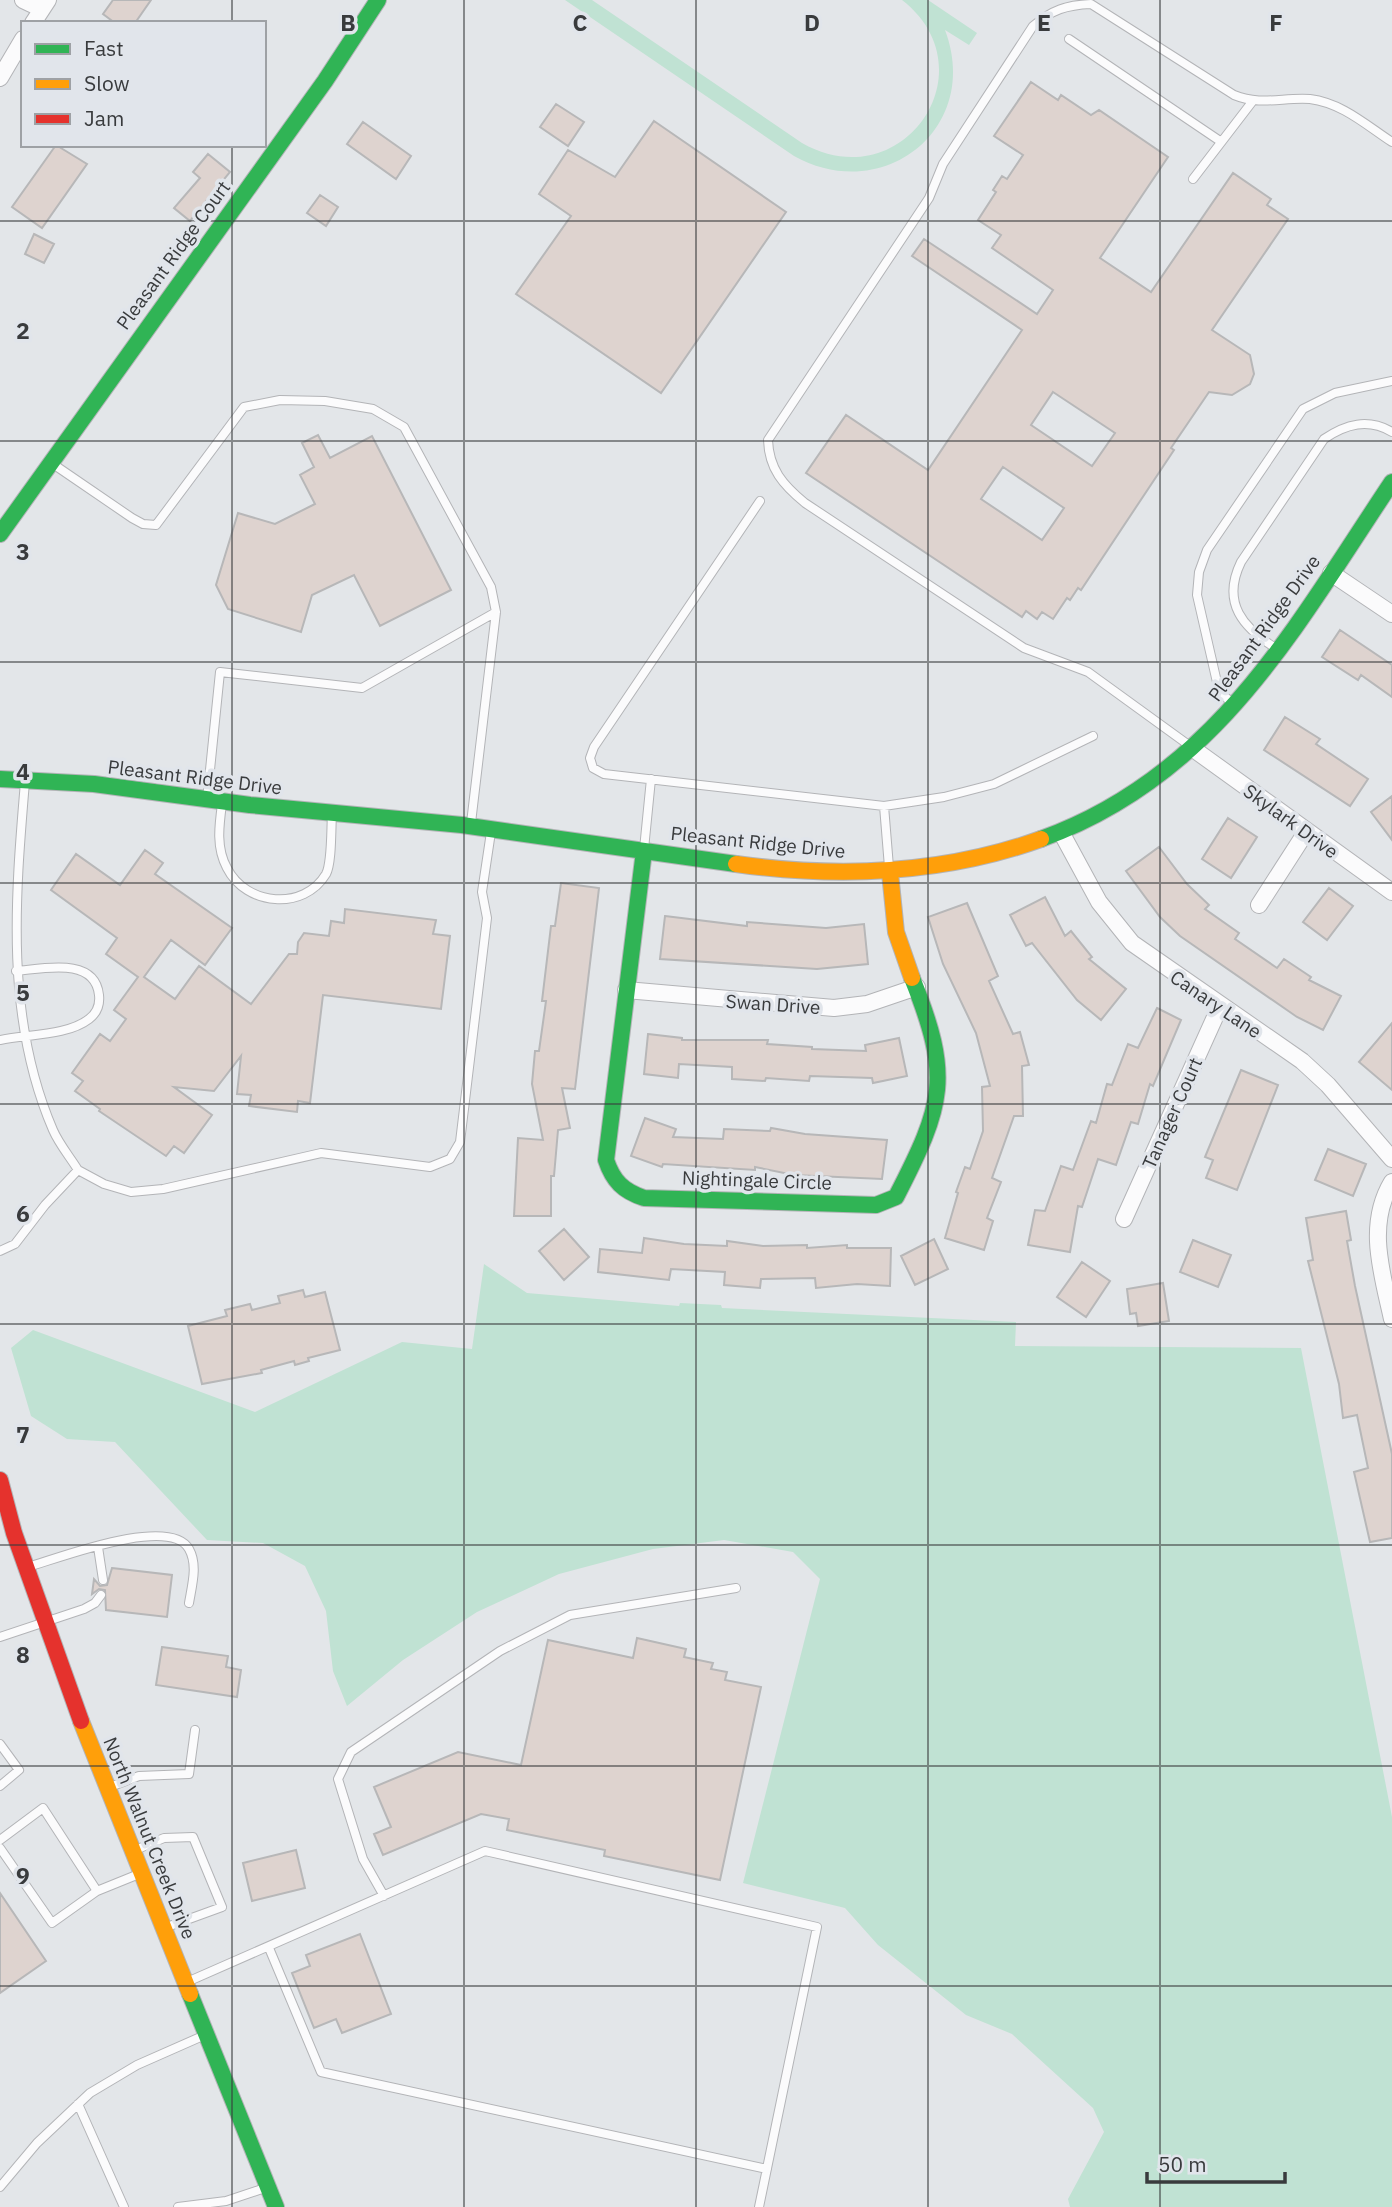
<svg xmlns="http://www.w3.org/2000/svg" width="1392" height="2207" font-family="'IBM Plex Sans',sans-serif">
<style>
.green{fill:#c0e2d3}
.building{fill:#ded3cf;stroke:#b7b7b8;stroke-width:2;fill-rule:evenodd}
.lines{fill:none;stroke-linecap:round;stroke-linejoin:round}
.lane-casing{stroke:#b3b4b7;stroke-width:10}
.street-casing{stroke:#b3b4b7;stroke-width:18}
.fast-casing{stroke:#b3b4b7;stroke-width:18}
.slow-casing{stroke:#b3b4b7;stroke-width:18}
.jam-casing{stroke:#b3b4b7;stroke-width:18}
.lane{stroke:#fbfbfc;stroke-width:8}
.street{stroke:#fbfbfc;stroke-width:16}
.fast{stroke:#30b455;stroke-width:16}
.slow{stroke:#ff9f0a;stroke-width:16}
.jam{stroke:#e5322d;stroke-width:16}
.grid{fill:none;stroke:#393b3d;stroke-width:2;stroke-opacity:0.55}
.labels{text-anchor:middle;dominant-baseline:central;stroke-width:7;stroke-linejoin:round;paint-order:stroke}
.street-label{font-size:19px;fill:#393b3d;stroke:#e1e5eb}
.grid-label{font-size:23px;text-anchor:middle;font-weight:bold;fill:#393b3d;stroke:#e1e5eb;stroke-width:7;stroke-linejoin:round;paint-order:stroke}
</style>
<rect width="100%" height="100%" fill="#e3e6e9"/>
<!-- green -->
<path class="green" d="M 565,0 L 592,0 L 802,143 C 902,200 992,70 902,0 L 928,0 L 977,33 L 969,45 L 945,30 C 982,128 884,206 794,156 Z
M 484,1264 L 527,1293 L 679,1306 L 680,1303 L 721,1305 L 722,1308 L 1016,1322 L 1015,1346 L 1301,1348 L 1392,1817 L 1392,2207 L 1070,2207 L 1068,2199 L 1104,2132 L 1093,2108 L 1012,2034 L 966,2015 L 878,1945 L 845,1908 L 743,1883 L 820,1579 L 793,1552 L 724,1540 L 653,1549 L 559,1574 L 477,1612 L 403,1660 L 347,1706 L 333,1671 L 326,1611 L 305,1566 L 263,1543 L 207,1540 L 115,1442 L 67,1439 L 31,1416 L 11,1348 L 33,1330 L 255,1412 L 402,1342 L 472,1349 Z"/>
<!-- building -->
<path class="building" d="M 113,0 L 151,0 L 135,23 L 115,23 L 103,14 Z
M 1031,82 L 1058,100 L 1061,95 L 1091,115 L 1099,110 L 1168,157 L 1100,258 L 1151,292 L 1233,173 L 1271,199 L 1267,205 L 1288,219 L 1212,330 L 1250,355 L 1254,374 L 1250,384 L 1232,395 L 1209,392 L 1171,448 L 1174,450 L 1081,590 L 1078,588 L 1070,600 L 1067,598 L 1053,619 L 1042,612 L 1037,619 L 1026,611 L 1022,617 L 806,473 L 846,415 L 928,470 L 1022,330 L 912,256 L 924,239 L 1037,314 L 1053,290 L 992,248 L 1001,235 L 978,220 L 996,192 L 993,190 L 1002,176 L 1007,179 L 1023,155 L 994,136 ZM 1053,392 L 1115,433 L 1092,466 L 1031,425 ZM 1003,467 L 1064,508 L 1042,540 L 981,499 Z
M 556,104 L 584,122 L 568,146 L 540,127 Z
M 654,121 L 786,212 L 661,393 L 516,294 L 571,216 L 539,194 L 568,150 L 615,177 Z
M 363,122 L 411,156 L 396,179 L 347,144 Z
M 56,145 L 87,164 L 42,228 L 12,207 Z
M 208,154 L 230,172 L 190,221 L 174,208 L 200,178 L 193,172 Z
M 320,195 L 338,207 L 326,226 L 307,213 Z
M 34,234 L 54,244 L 44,263 L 25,254 Z
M 318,435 L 330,458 L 372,436 L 451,590 L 380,626 L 354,575 L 312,595 L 301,632 L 228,609 L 216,585 L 238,513 L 275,524 L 315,504 L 300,475 L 314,467 L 302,443 Z
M 1340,630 L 1392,665 L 1392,697 L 1361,675 L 1358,680 L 1322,657 Z
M 1285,717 L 1320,739 L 1316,744 L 1368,779 L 1350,806 L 1264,750 Z
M 1392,796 L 1392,840 L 1371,812 Z
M 1228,818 L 1257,837 L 1231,878 L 1202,859 Z
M 1159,847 L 1187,884 L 1209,905 L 1205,909 L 1239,933 L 1235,939 L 1277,968 L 1284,959 L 1311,977 L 1309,980 L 1341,996 L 1323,1030 L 1297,1017 L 1180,936 L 1160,917 L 1126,871 Z
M 145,850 L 163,863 L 155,874 L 232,928 L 205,965 L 171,940 L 144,977 L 175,999 L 199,966 L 251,1004 L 289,954 L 297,954 L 298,942 L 304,933 L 329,936 L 331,921 L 344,923 L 345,909 L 436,920 L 433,934 L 450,936 L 441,1009 L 323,995 L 310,1103 L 298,1101 L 297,1112 L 249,1106 L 251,1095 L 237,1094 L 241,1056 L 214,1091 L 174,1087 L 212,1115 L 184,1153 L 174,1146 L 166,1156 L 99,1111 L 100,1109 L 75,1091 L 83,1081 L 72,1073 L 100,1034 L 110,1041 L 126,1019 L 114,1010 L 138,977 L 106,954 L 117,938 L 51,890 L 76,854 L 120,885 Z
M 561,883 L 599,888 L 575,1089 L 562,1088 L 570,1128 L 558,1130 L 554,1176 L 551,1176 L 551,1216 L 514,1216 L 518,1138 L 543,1140 L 532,1084 L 535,1051 L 539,1051 L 546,1001 L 542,1001 L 551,926 L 555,926 Z
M 1329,888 L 1353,906 L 1327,940 L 1303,922 Z
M 1045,897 L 1065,936 L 1071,931 L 1092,957 L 1089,959 L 1126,989 L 1101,1020 L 1077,1000 L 1032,943 L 1026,946 L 1010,915 Z
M 967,903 L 998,976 L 989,981 L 1013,1034 L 1020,1032 L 1029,1065 L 1022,1066 L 1023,1116 L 1014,1116 L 992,1178 L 1001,1182 L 987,1218 L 993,1221 L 984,1250 L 945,1238 L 958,1193 L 956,1192 L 965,1167 L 970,1169 L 983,1131 L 982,1087 L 990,1086 L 976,1033 L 943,964 L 928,917 Z
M 665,916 L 747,926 L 747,922 L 826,928 L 864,924 L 868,964 L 817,969 L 660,959 Z
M 1157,1008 L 1181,1020 L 1153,1086 L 1150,1084 L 1138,1124 L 1131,1122 L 1116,1165 L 1098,1159 L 1082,1207 L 1078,1206 L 1070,1252 L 1028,1245 L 1035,1210 L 1045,1211 L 1061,1166 L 1073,1170 L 1091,1121 L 1096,1123 L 1107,1084 L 1112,1085 L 1128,1044 L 1138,1048 Z
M 1392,1023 L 1392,1090 L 1359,1062 Z
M 648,1034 L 682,1038 L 682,1040 L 768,1040 L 767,1044 L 812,1047 L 812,1049 L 866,1051 L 865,1045 L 899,1038 L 907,1076 L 873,1083 L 872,1078 L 810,1076 L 809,1081 L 766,1078 L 765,1081 L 732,1079 L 732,1067 L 679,1064 L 678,1078 L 644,1074 Z
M 1241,1070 L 1278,1085 L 1237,1190 L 1206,1178 L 1213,1160 L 1205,1157 Z
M 645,1118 L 676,1129 L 673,1137 L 723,1139 L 724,1129 L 770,1131 L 771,1128 L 805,1134 L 887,1140 L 882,1179 L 794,1175 L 755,1167 L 755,1170 L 663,1164 L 662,1167 L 631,1156 Z
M 1328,1149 L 1366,1164 L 1353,1196 L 1315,1180 Z
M 1346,1211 L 1351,1240 L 1347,1241 L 1355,1286 L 1392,1454 L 1392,1538 L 1370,1542 L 1354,1472 L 1368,1468 L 1357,1415 L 1343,1418 L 1339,1384 L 1308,1261 L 1313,1260 L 1306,1218 Z
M 564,1229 L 589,1257 L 564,1280 L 539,1251 Z
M 644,1238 L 684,1244 L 727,1246 L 727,1241 L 763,1246 L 807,1245 L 807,1248 L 847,1245 L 847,1248 L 891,1248 L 890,1286 L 857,1284 L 816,1288 L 815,1278 L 761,1279 L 760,1288 L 724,1285 L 725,1272 L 671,1269 L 669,1280 L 598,1272 L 600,1249 L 642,1253 Z
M 934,1239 L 948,1269 L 915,1285 L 901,1256 Z
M 1193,1240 L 1231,1255 L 1218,1287 L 1180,1272 Z
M 1082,1262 L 1110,1281 L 1086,1317 L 1057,1297 Z
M 1163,1283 L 1169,1321 L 1138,1326 L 1136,1313 L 1130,1314 L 1127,1289 Z
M 303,1290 L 305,1297 L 325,1292 L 340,1350 L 308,1358 L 309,1361 L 295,1365 L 294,1361 L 261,1370 L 262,1373 L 202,1384 L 188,1326 L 227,1316 L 225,1310 L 250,1304 L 252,1310 L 280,1303 L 278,1296 Z
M 112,1568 L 172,1575 L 167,1617 L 106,1610 L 105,1590 L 99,1589 L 92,1594 L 94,1579 L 100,1586 L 107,1585 Z
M 637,1638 L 686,1649 L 684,1657 L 713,1663 L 711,1669 L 727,1672 L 725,1680 L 761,1687 L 720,1880 L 604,1856 L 605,1850 L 507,1830 L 509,1819 L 481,1814 L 383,1855 L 374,1834 L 391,1827 L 374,1787 L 458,1752 L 521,1765 L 548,1640 L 633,1658 Z
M 162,1647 L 228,1656 L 226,1667 L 241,1670 L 237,1697 L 156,1685 Z
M 296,1850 L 305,1888 L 252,1901 L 243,1863 Z
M 0,1893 L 46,1961 L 0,1993 Z
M 360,1934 L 391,2014 L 342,2033 L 336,2019 L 314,2028 L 292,1973 L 310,1966 L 306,1955 Z"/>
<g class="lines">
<!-- lane casing -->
<g class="lane-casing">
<path id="lane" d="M 1069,39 L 1220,141
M 1193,179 L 1252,102
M 53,464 L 132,518 L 143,524 L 156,525 L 244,407 L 280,400 L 325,401 L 373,409 L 404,427 L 491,587 L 496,612 L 471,823
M 760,501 L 594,747 L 590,758 L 593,768 L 604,774 L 884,806 L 944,797 L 994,784 L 1093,736
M 1277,649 C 1243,628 1221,603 1241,562 L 1324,439 C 1346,424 1368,418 1392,432
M 1234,705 L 1219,691 L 1197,595 L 1199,572 L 1207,550 L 1303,409 L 1335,393 L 1392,381
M 1190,746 L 1088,672 L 1024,648 L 805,503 C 783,485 769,469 768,440 L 929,198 L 943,164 L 1033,26 C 1052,10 1066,5 1091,4 L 1234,95 C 1261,106 1283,97 1310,99 C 1342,103 1366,125 1392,142
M 207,799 L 220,672 L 362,688 L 496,612
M 222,804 C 219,826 216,848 227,868 C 246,906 304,911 326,874 C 332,863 331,828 332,815
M 884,806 L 889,867
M 644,849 L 651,779
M 0,1040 C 27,1034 67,1036 89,1019 C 97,1013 100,1004 99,995 C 95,956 42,969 16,971
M 78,1170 L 104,1184 L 131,1192 L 163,1189 L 321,1153 L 430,1167 L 450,1159 L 460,1142 L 487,918 L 482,892 L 491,832
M 0,1251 L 15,1244 L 45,1205 L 78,1170 C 70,1157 59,1144 53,1130 C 5,1019 15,899 25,782
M 98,1547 L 103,1580
M 28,1567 C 59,1558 170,1515 189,1549 C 198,1565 192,1585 189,1603
M 0,1637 L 84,1609 L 95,1603 L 101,1595
M 0,1744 L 19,1770 L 0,1786
M 110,1787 L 139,1776 L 189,1774 L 195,1730
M 0,1840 L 43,1808 L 97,1891
M 0,1848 L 52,1923 L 97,1891 L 139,1874
M 133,1851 L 164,1838 L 193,1837 L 222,1907 L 167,1927
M 384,1896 L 363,1859 L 338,1779 L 351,1752 L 500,1651 L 570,1615 L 736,1588
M 269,1948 L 321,2072 L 767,2169
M 187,1982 L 485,1851 L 817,1927 L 759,2207
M 78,2104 L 124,2207
M 0,2187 L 37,2143 L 90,2093 L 137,2065 L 205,2035
M 178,2207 L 226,2201 L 265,2188"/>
</g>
<!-- street casing -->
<g class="street-casing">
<path id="street" d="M 23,0 L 42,9
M 33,23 L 48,0
M 0,78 L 23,39
M 1331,573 L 1392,614
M 1192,748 L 1392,892
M 1061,832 L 1099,902 L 1132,943 L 1302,1061 L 1328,1085 L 1392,1159
M 1259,905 L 1306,832
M 626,990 L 834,1008 L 867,1004 L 917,987
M 1392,1182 C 1366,1225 1382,1273 1392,1319
M 1124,1219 L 1220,1006"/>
</g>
<!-- fast casing -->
<g class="fast-casing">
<path id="fast" d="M 0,534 L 325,81 L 378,0
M 0,779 L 94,784 L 250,805 L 462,825 L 736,864
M 1041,839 C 1216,776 1295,627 1392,482
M 644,851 L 606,1160 C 613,1181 623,1191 644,1198 L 876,1205 L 896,1197 C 944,1104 952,1077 912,978
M 190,1994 L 276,2207"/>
</g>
<!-- slow casing -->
<g class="slow-casing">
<path id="slow" d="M 736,864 C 838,878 944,874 1041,839
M 890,873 L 896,932 L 912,978
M 81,1721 L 190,1994"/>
</g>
<!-- jam casing -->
<g class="jam-casing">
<path id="jam" d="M 0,1480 L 14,1533 L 81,1721"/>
</g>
<!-- lane -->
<use href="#lane" class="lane"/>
<!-- street -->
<use href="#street" class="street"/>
<!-- fast -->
<use href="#fast" class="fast"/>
<!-- slow -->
<use href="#slow" class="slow"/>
<!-- jam -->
<use href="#jam" class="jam"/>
</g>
<!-- grid -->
<path class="grid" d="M 232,0 L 232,23M 464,0 L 464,2207M 696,0 L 696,2207M 928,0 L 928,2207M 1160,0 L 1160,2207M 232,145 L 232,2207M 0,221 L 1392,221M 0,441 L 1392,441M 0,662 L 1392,662M 0,883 L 1392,883M 0,1104 L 1392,1104M 0,1324 L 1392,1324M 0,1545 L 1392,1545M 0,1766 L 1392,1766M 0,1986 L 1392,1986"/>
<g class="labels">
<!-- street labels -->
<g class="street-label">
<text transform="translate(173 255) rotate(-54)">Pleasant Ridge Court</text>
<text transform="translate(1264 628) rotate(-54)">Pleasant Ridge Drive</text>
<text transform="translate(195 777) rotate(7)">Pleasant Ridge Drive</text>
<text transform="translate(1291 821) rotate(36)">Skylark Drive</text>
<text transform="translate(758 842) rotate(6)">Pleasant Ridge Drive</text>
<text transform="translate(773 1004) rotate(4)">Swan Drive</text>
<text transform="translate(1216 1004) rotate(34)">Canary Lane</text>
<text transform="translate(1172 1113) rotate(-66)">Tanager Court</text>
<text transform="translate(757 1180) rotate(2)">Nightingale Circle</text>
<text transform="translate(150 1838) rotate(68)">North Walnut Creek Drive</text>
</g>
</g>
<g class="grid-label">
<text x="348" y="31">B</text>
<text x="580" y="31">C</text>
<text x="812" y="31">D</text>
<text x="1044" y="31">E</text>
<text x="1276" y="31">F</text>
<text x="23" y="339">2</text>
<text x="23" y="560">3</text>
<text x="23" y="780">4</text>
<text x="23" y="1001">5</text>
<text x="23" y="1222">6</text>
<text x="23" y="1443">7</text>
<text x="23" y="1663">8</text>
<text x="23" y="1884">9</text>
</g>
<!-- legend -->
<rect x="21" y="21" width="245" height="126" fill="#e1e5eb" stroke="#9ea1a5" stroke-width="2"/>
<rect x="35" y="44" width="35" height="10" fill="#30b455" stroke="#9ea1a5" stroke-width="2"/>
<text x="84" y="56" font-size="21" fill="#393b3d">Fast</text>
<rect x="35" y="79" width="35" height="10" fill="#ff9f0a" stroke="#9ea1a5" stroke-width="2"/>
<text x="84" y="91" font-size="21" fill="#393b3d">Slow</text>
<rect x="35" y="114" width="35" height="10" fill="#e5322d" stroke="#9ea1a5" stroke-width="2"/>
<text x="84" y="126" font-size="21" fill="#393b3d">Jam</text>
<!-- scale -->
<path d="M1147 2172v10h138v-10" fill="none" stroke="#393b3d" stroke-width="3.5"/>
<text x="1158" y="2172" font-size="21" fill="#393b3d" stroke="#e1e5eb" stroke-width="5" paint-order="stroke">50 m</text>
</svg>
